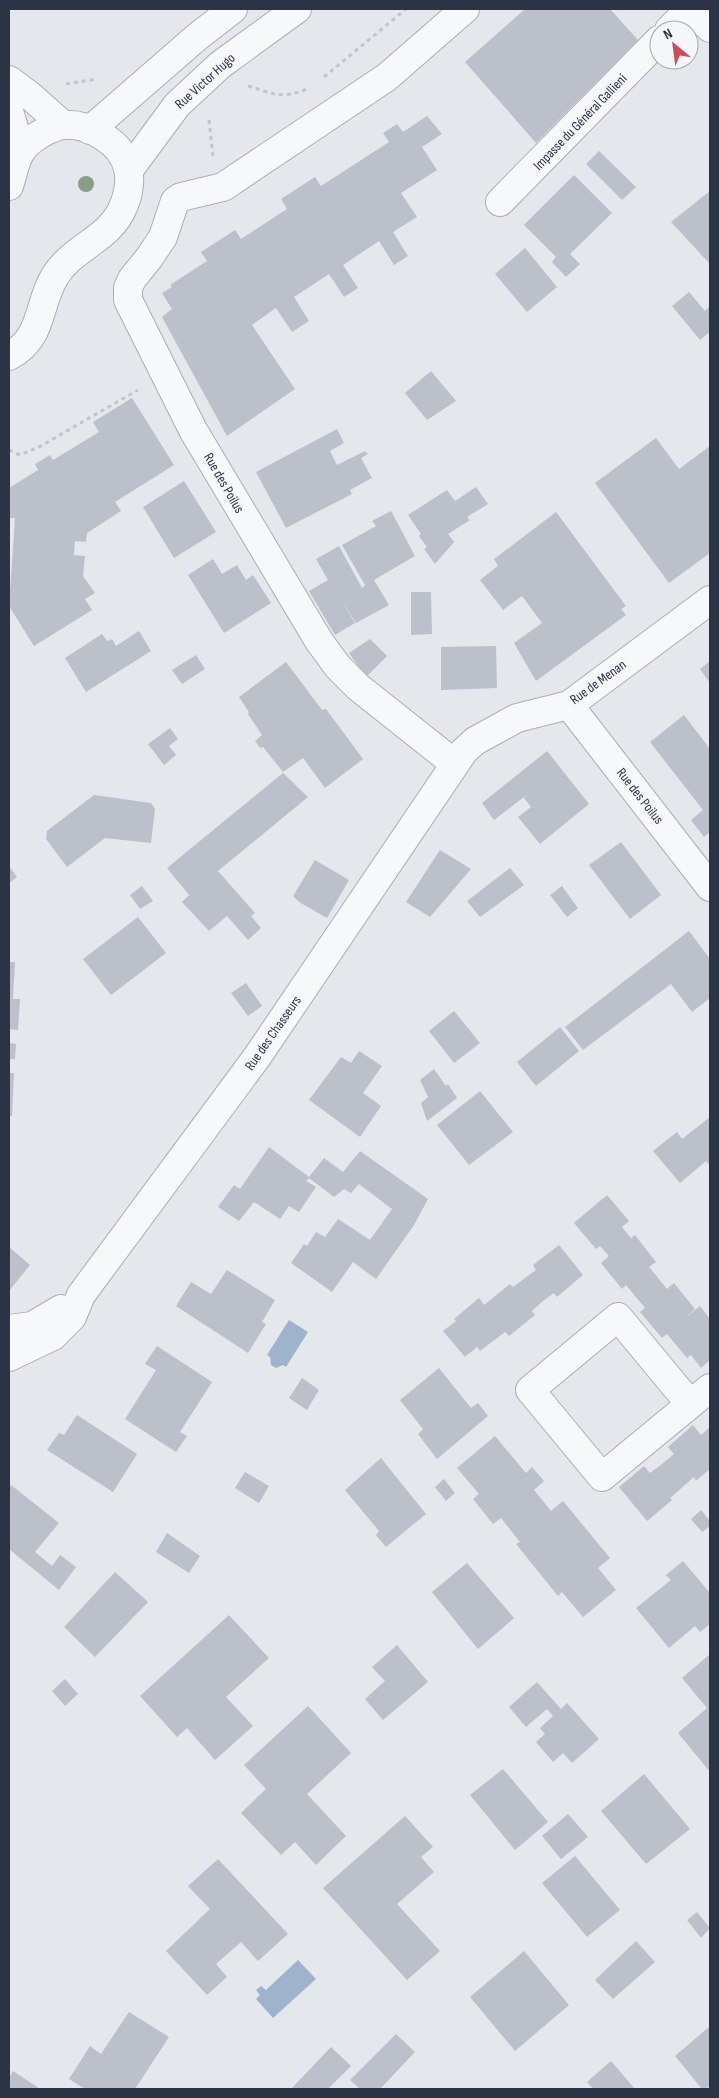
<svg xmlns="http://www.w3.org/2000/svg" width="719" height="2098" font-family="'Sofia Sans Condensed',sans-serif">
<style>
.water{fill:#9fb4cc}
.building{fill:#bbc0ca}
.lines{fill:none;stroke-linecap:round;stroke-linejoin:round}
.minor-casing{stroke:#a9aeb7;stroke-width:30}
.path{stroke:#c2c5cb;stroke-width:3;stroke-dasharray:4 4;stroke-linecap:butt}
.minor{stroke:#f7f8fa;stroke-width:28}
.tree{fill:#899d89}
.labels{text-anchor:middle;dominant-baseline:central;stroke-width:5;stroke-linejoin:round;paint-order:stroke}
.street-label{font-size:14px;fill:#2b3445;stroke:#f4f6f9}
</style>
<rect width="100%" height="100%" fill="#e4e7ec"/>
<!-- water -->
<path class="water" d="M 289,1320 L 308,1332 L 286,1367 L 283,1365 L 276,1368 L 271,1365 L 270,1357 L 267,1355 Z
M 298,1960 L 316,1979 L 273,2018 L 256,1999 L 260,1995 L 256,1990 L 261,1986 L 266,1990 Z"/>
<!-- building -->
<path class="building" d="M 525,9 L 610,9 L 638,40 L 536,143 L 465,62 Z
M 427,116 L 442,134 L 422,147 L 437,170 L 401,193 L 417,217 L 393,232 L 408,256 L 394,265 L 379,241 L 343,265 L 358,288 L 344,297 L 329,274 L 294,297 L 309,321 L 292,332 L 276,308 L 252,325 L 295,389 L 227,436 L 162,317 L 172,309 L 162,293 L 172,287 L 170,285 L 207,261 L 201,252 L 235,230 L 241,239 L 287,209 L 281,199 L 315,177 L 321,186 L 389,142 L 383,133 L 397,124 L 403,132 Z
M 599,151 L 636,187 L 622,200 L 586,164 Z
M 574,175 L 612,213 L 570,254 L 580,264 L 566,277 L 552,262 L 556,257 L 524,225 Z
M 710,191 L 710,264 L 671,222 Z
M 525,248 L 557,287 L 527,312 L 495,274 Z
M 689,292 L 705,311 L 710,306 L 710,332 L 700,340 L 672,306 Z
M 431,371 L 456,401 L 427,420 L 405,393 Z
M 132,398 L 174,465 L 115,502 L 121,511 L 87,533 L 86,542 L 75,541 L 74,555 L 85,556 L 83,576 L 95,593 L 85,599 L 92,610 L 34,646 L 9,606 L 15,518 L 9,518 L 9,488 L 38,470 L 35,464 L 50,455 L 53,460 L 99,432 L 93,422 Z
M 337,429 L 344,443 L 330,451 L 337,465 L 365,451 L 368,454 L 361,458 L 372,478 L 350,490 L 352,494 L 286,528 L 256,472 Z
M 656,438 L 679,469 L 710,446 L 710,553 L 669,583 L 595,483 Z
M 184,481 L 216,532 L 174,558 L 143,507 Z
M 476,487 L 488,504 L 467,517 L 470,520 L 448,534 L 454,542 L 435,564 L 424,549 L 427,547 L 419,536 L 421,534 L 408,515 L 447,490 L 455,501 Z
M 391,511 L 415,556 L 374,580 L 389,605 L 356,623 L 341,599 L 355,623 L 335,635 L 309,591 L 328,580 L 316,559 L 339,546 L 362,588 L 365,585 L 342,545 L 376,526 L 372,521 Z
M 556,512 L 626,606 L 621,609 L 626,615 L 536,681 L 514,643 L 542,623 L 522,596 L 503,610 L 480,580 L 498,566 L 494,559 Z
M 213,559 L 222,574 L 237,565 L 246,580 L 253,575 L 271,603 L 224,633 L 188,575 Z
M 411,592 L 431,592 L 432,634 L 411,635 Z
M 139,631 L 151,651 L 86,692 L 65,658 L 102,634 L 107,641 L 112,639 L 116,646 Z
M 370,639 L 387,656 L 366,677 L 349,653 Z
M 496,646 L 497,688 L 441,690 L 441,647 Z
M 196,655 L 205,669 L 182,684 L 172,670 Z
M 710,661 L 710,683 L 700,669 Z
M 286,662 L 322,710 L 326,709 L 363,759 L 325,788 L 303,758 L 283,772 L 263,747 L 260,748 L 255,741 L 262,735 L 248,714 L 249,712 L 239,697 Z
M 684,715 L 710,749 L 710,832 L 704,837 L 691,820 L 703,810 L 650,742 Z
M 170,728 L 178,739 L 169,746 L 176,755 L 164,765 L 148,744 Z
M 547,751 L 589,804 L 540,844 L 518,817 L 531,807 L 524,798 L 528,794 L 494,820 L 482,803 Z
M 283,773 L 308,797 L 218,871 L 255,913 L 251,916 L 261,928 L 248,940 L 227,916 L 209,931 L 182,902 L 189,895 L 167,868 Z
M 94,795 L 151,803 L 155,809 L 151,843 L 105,838 L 67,867 L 46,839 L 47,831 Z
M 621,842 L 661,895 L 630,919 L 589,865 Z
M 440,850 L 471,869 L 430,917 L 406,902 Z
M 315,860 L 349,880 L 327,918 L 299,902 L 293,896 Z
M 9,866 L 17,877 L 9,883 Z
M 510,868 L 524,885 L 480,917 L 467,901 Z
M 142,886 L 153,901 L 140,909 L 130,895 Z
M 562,886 L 578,908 L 567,917 L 550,895 Z
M 138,917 L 166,953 L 111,995 L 83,959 Z
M 689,931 L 710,959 L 710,998 L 692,1012 L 671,984 L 583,1050 L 565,1027 Z
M 9,962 L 15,962 L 13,999 L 20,999 L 18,1030 L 9,1029 Z
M 246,983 L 262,1006 L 248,1016 L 231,993 Z
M 454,1011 L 480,1043 L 454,1063 L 429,1031 Z
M 560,1027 L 579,1051 L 536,1086 L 517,1062 Z
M 9,1043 L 16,1044 L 15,1059 L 9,1059 Z
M 359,1051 L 382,1066 L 363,1093 L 381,1106 L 360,1137 L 309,1100 L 341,1057 L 351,1063 Z
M 434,1069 L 446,1086 L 448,1084 L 457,1098 L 427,1121 L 421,1103 L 428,1097 L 420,1080 Z
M 9,1073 L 14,1073 L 12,1116 L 9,1116 Z
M 480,1091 L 513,1132 L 469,1165 L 437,1125 Z
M 710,1117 L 710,1166 L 706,1161 L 680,1183 L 653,1151 L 677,1132 L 682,1139 Z
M 269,1147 L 309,1177 L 324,1158 L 343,1172 L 360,1151 L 428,1199 L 414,1225 L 376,1279 L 353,1262 L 332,1292 L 291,1263 L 304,1244 L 307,1246 L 316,1232 L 325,1237 L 338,1219 L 370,1240 L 392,1209 L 359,1184 L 351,1193 L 344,1189 L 334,1197 L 309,1178 L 306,1181 L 316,1187 L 299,1212 L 289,1206 L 280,1219 L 254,1202 L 239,1221 L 218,1207 L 234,1185 L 240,1189 Z
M 607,1195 L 629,1221 L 622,1227 L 631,1238 L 635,1235 L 656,1262 L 649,1267 L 667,1289 L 674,1283 L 695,1309 L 684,1319 L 700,1306 L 710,1319 L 710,1360 L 701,1368 L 691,1355 L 687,1358 L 667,1334 L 662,1338 L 640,1312 L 645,1308 L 626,1285 L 622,1289 L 601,1263 L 609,1256 L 600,1246 L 596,1249 L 574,1223 Z
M 559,1245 L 583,1275 L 557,1297 L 554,1293 L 543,1301 L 532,1311 L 535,1315 L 509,1336 L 505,1332 L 480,1351 L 477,1347 L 465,1357 L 443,1331 L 456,1321 L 454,1319 L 479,1298 L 484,1305 L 510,1284 L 513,1287 L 536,1270 L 533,1265 Z
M 9,1247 L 30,1265 L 9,1291 Z
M 227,1270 L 275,1300 L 262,1322 L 266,1324 L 248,1353 L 176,1306 L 191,1282 L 211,1294 Z
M 157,1346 L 212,1382 L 180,1432 L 187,1436 L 176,1452 L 125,1419 L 156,1370 L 145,1364 Z
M 439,1368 L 471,1408 L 478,1403 L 488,1416 L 437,1459 L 418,1434 L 423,1429 L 400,1400 Z
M 302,1378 L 319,1390 L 307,1410 L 289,1398 Z
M 77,1415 L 137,1454 L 113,1492 L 47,1450 L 59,1433 L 64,1435 Z
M 693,1425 L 701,1435 L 710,1427 L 710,1469 L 696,1481 L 694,1477 L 670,1498 L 672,1500 L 647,1521 L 619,1487 L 644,1466 L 650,1473 L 662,1464 L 674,1454 L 668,1447 Z
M 495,1436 L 526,1473 L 532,1467 L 544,1481 L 534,1490 L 551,1511 L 563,1501 L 610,1558 L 598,1568 L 616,1590 L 583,1617 L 562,1592 L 558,1596 L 516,1544 L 520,1542 L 501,1518 L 493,1524 L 473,1499 L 479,1494 L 457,1468 Z
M 381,1458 L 426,1514 L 386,1547 L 376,1535 L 379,1531 L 345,1490 Z
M 245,1472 L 269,1486 L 259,1503 L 235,1488 Z
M 444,1479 L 455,1493 L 446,1501 L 435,1487 Z
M 11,1485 L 59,1523 L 35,1552 L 52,1566 L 60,1555 L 76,1567 L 59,1590 L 9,1549 L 9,1488 Z
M 701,1510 L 710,1521 L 710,1526 L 702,1532 L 691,1519 Z
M 167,1533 L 200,1556 L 189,1573 L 156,1552 Z
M 683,1561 L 710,1593 L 710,1624 L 700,1632 L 695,1626 L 669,1648 L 636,1608 L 671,1580 L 666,1575 Z
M 467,1563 L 514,1618 L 478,1649 L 432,1592 Z
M 115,1572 L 148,1602 L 95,1657 L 64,1627 Z
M 229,1615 L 269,1658 L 226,1697 L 253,1726 L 215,1760 L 187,1728 L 177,1737 L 140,1696 Z
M 397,1645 L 428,1682 L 383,1720 L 365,1699 L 385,1681 L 372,1667 Z
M 709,1655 L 710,1657 L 710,1772 L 678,1733 L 707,1708 L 682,1678 Z
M 65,1679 L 78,1694 L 65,1706 L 52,1691 Z
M 537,1682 L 561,1709 L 567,1703 L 599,1739 L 572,1763 L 563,1753 L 553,1762 L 536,1742 L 545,1734 L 540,1728 L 553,1716 L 547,1709 L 526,1727 L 509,1707 Z
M 308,1706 L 351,1753 L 307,1794 L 346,1836 L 316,1865 L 295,1842 L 281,1855 L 241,1813 L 266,1789 L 244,1765 Z
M 503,1769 L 548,1822 L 515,1850 L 470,1795 Z
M 644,1774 L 690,1829 L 646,1864 L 601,1811 Z
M 568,1814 L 588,1837 L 561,1859 L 542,1836 Z
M 405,1816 L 433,1847 L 421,1857 L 434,1872 L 397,1904 L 440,1951 L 407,1980 L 323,1888 Z
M 575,1856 L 620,1910 L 587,1937 L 542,1883 Z
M 218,1859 L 288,1934 L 258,1961 L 241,1942 L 216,1964 L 227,1977 L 207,1995 L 166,1951 L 210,1909 L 188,1886 Z
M 697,1912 L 710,1928 L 701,1938 L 687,1920 Z
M 636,1941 L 655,1962 L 613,1999 L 595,1980 Z
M 524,1951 L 569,2005 L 515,2051 L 470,1997 Z
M 129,2012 L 169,2037 L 135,2089 L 85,2089 L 69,2079 L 90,2046 L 101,2054 Z
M 710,2026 L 710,2087 L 702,2089 L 675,2056 Z
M 396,2034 L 415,2052 L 380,2089 L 360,2089 L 350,2080 Z
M 331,2047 L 351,2066 L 328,2089 L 293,2089 L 292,2088 Z
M 611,2061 L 635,2089 L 593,2089 L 587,2082 Z
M 13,2071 L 40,2089 L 9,2089 L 9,2078 Z"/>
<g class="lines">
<!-- minor casing -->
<g class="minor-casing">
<path id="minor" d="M 691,9 L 710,28
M 669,30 L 690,9
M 9,80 L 28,94 L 63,125
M 9,111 L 21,151
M 90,130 L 197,37 L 233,9
M 129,170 L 177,105 L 220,65 L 297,9
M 9,186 C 13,175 15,159 22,150 C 27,142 34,138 42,133 C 48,130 57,126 63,125 C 89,123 123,143 128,169 C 131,180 128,197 123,207 C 110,239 73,247 55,276 C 37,305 44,338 9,356
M 500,202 L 659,40
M 569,705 L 710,887
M 455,764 L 358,687 L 338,667 L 319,641 L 193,430 L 128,300 L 128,288 L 132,279 L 149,258 L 163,237 L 175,201 L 181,197 L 223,187 L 387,77 L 465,9
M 9,1329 L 32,1326 L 61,1309
M 9,1357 L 53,1336 L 72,1317 L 81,1295 L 257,1057 L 464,751 L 475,741 L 517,718 L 569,705 L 710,600
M 690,1404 L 618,1317 L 530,1390 L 602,1477 L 710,1388"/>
</g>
<!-- path -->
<path class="path" d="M 324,77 L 406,9
M 66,84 L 97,79
M 248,86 C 273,93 280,100 307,89
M 209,120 L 213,156
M 9,450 L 20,455 L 39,447 L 138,390"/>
<!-- minor -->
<use href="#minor" class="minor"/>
</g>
<!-- trees -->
<circle class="tree" cx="86" cy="184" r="8"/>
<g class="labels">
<!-- street labels -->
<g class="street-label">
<text transform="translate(205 81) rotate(-42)">Rue Victor Hugo</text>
<text transform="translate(580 122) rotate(-46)">Impasse du Général Gallieni</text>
<text transform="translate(224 483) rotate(60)">Rue des Poilus</text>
<text transform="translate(598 682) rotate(-36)">Rue de Menan</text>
<text transform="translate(640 796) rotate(52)">Rue des Poilus</text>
<text transform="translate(273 1033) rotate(-55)">Rue des Chasseurs</text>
</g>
</g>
<!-- border -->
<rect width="719" height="2098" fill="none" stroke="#2b3445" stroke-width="20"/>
<!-- north arrow -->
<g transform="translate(674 45) rotate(331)"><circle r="24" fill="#f4f6f9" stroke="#a4a8b1"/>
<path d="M0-4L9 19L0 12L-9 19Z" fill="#d1495b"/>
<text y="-8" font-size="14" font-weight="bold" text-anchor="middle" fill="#2b3445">N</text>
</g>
</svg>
